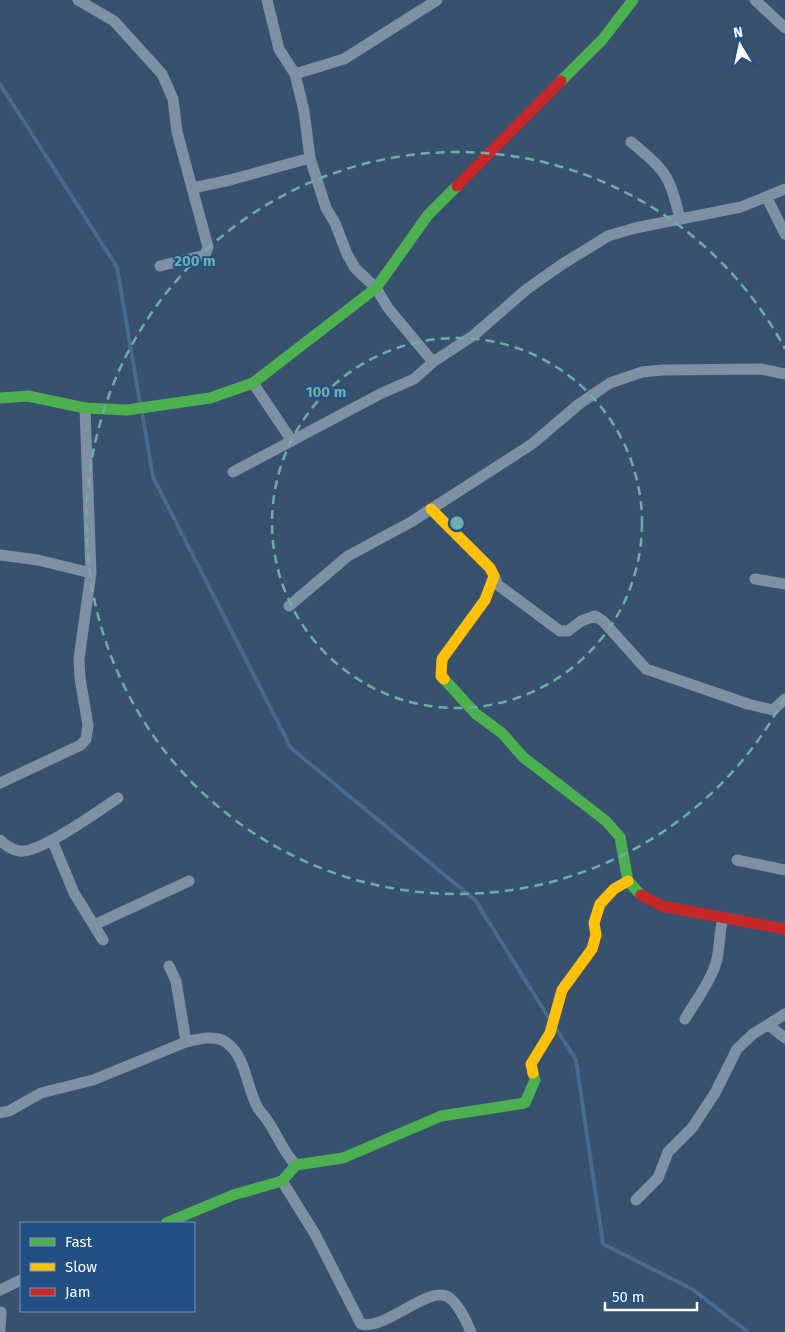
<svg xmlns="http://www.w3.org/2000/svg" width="785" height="1332" font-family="'Fira Sans',sans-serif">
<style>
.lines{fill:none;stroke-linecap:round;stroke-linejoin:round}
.stream{stroke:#486a8e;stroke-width:4}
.street{stroke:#7e90a4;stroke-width:11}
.fast{stroke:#4caf50;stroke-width:11}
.slow{stroke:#ffc107;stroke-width:11}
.jam{stroke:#c62828;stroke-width:11}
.ring{fill:none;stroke:#6fada8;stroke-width:2.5;stroke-dasharray:9 6}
.centre{fill:#6fada8;stroke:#225084;stroke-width:2.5}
.ring-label{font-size:15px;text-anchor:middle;font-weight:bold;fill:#6fada8;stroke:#225084;stroke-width:4;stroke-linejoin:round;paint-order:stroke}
</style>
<rect width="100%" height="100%" fill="#38516e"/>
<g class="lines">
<!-- stream -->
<path class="stream" d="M 0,84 L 117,267 L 140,403
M 142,412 L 153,477 L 291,748 L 475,900 L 549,1018
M 557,1030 L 576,1060 L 603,1244 L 692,1289 L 748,1332"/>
<!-- street -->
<path class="street" d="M 78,0 L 114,21 L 162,74 L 173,99 L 177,132 L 208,247 L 205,255 L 160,266
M 267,0 L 279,49 L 295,74 L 304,111 L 310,158 L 326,208 L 335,223 L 347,254 L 355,268 L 376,288 L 388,308 L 433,362
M 755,0 L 785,28
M 295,74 L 344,59 L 437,0
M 631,142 C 666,171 669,174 680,219
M 193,188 L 230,180 L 310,158
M 767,198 L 785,234
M 253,383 L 292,441
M 233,472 L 380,394 L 414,379 L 433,362 L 474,335 L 527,289 L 561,265 L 608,236 L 635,228 L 741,207 L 785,189
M 0,555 L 38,560 L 91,573
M 494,576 L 498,585 L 560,631 L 568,631 L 581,621 L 595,616 L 603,621 L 646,669 L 748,704 L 773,710 L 785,699
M 755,579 L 785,584
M 289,606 L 348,556 L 411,522 L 532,444 L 579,404 L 610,383 L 642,372 L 663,370 L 761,369 L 785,374
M 0,783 L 81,745 L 86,739 L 88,725 L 80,678 L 79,659 L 91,573 L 85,408
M 0,840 C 5,845 13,850 20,851 C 39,854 100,810 118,798
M 52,840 L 74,893 L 103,940
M 737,860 L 785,870
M 94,925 L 189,881
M 169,966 L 176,981 L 186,1042
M 685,1019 C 696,1000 712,980 717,959 C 720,946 719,932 723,919
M 769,1025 L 785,1038
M 0,1113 L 9,1111 L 41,1093 L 93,1080 L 186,1042 C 198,1039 216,1034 227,1043 C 247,1058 246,1088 258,1108 C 260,1112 265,1116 267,1120 C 278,1135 282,1151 296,1165
M 282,1181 L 315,1234 L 361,1324 C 387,1331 431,1281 451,1299 C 460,1307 466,1321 471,1332
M 636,1200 L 658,1178 L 668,1152 L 692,1128 L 715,1093 L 737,1049 L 753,1034 L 785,1014
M 0,1290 L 21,1280
M 0,1331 L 1,1312"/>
<!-- fast -->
<path class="fast" d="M 561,81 L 602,40 L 633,0
M 0,398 L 28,396 L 85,408 L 127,410 L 210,398 L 253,383 L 376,288 L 428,215 L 457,186
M 444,679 L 476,714 L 502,733 L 523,757 L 606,821 L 620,837 L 628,881 L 641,895
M 166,1223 L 233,1195 L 282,1181 L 296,1165 L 343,1158 L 441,1116 L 525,1103 L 535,1080 L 533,1073"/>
<!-- slow -->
<path class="slow" d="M 431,509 L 490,568 L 494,576 L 485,600 L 442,659 L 441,676 L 444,679
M 533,1073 L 531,1064 L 550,1033 L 562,990 L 592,949 L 596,935 L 594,923 L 600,904 L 614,889 L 628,881"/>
<!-- jam -->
<path class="jam" d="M 457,186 L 561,81
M 641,895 L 662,906 L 785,929"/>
</g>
<!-- distance rings -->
<g class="ring">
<circle cx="457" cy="523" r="185"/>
<path d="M785 697A371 371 0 1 1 785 349"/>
</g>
<circle cx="457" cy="523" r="8" class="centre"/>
<g class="ring-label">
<text x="195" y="266">200 m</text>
<text x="326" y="397">100 m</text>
</g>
<!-- legend -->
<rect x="20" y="1222" width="175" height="90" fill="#225084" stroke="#7a96b5"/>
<rect x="30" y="1238" width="25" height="8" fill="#4caf50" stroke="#7a96b5"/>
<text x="65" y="1247" font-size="15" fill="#ffffff">Fast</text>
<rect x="30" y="1263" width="25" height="8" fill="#ffc107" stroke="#7a96b5"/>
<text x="65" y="1272" font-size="15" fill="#ffffff">Slow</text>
<rect x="30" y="1288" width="25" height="8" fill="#c62828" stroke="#7a96b5"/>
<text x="65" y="1297" font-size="15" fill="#ffffff">Jam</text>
<!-- north arrow -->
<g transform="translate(740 45) rotate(351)" stroke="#225084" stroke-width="4" paint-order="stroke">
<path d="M0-4L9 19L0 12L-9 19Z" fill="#ffffff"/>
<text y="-8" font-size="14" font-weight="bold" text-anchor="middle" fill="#ffffff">N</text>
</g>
<!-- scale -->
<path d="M605 1302v8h92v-8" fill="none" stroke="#ffffff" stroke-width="2.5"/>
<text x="612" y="1302" font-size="15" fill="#ffffff" stroke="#225084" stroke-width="4" paint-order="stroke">50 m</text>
</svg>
